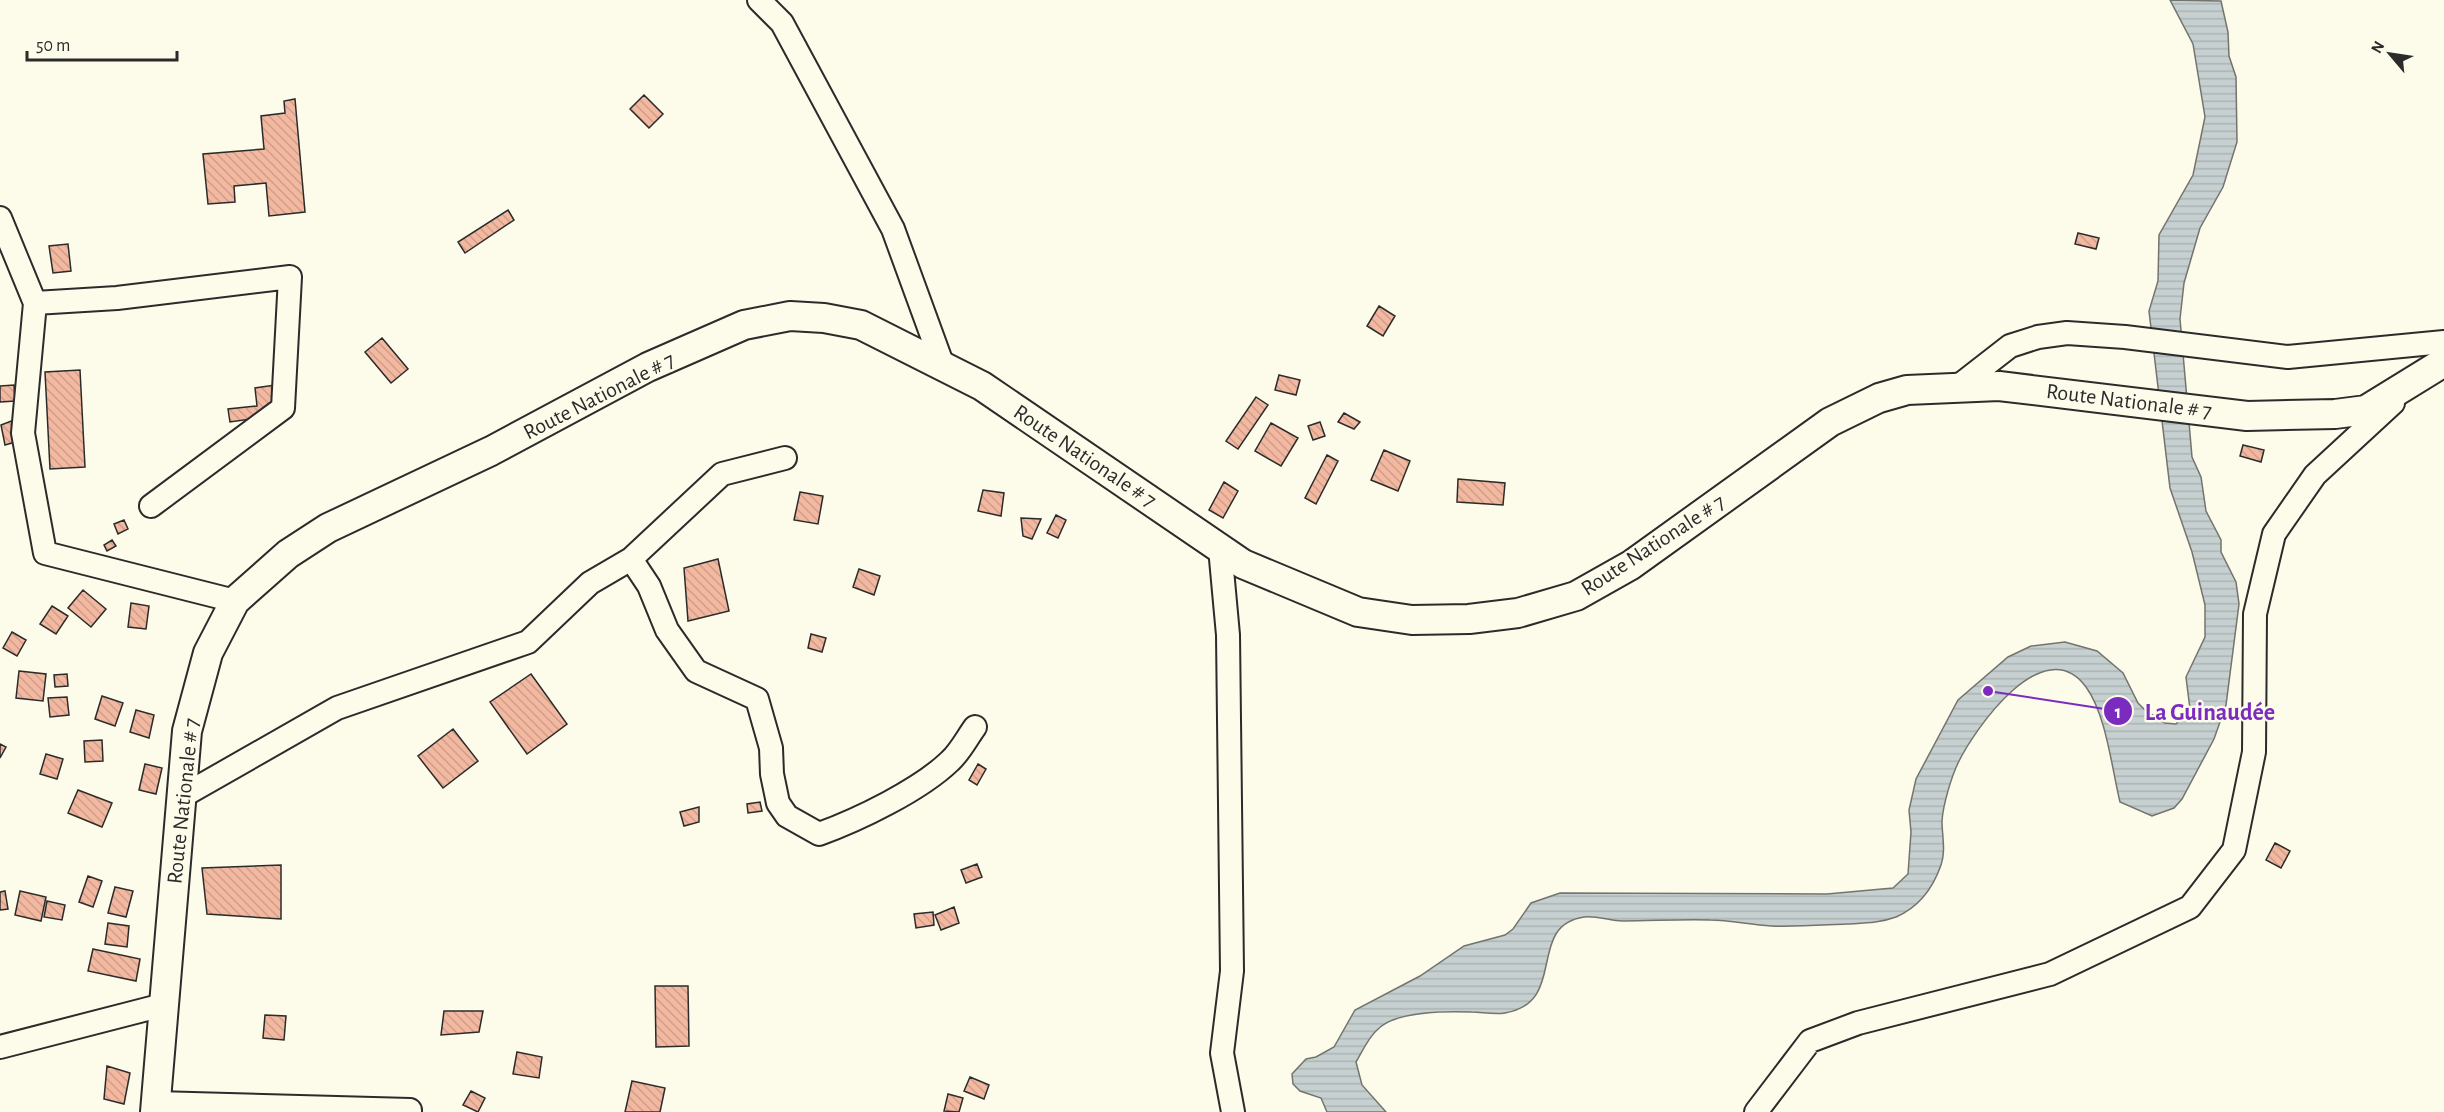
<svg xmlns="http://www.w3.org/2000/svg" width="2444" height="1112" font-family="'Alegreya Sans',sans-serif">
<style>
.water{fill:url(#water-rules);stroke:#74746e;stroke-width:1.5}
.building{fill:url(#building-back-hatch);stroke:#2b2b2b;stroke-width:1.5}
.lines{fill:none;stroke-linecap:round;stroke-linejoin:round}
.minor-casing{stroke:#2b2b2b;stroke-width:26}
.major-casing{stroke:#2b2b2b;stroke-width:32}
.minor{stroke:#fdfbea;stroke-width:22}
.major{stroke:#fdfbea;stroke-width:28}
.labels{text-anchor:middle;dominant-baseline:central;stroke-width:4.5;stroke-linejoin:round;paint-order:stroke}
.street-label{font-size:22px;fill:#2b2b2b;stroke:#fdfbea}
.leader{fill:none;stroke:#7b2cbf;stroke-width:2}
.callout-dot{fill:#7b2cbf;stroke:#fdfbea;stroke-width:2}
.mark-label{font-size:18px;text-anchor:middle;font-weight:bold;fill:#fff}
.callout-label{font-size:24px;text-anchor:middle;font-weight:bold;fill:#7b2cbf;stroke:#fdfbea;stroke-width:4.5;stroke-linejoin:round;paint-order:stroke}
</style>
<defs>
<pattern id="water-rules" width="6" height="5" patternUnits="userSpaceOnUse" patternTransform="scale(1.5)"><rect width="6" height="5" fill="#c7d0d0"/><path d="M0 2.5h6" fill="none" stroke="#abb3b3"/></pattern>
<pattern id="building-back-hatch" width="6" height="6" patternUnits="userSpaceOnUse" patternTransform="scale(1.5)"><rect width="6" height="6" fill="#f2b8a0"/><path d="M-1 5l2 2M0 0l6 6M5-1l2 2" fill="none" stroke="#d09e8a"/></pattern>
</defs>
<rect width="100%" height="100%" fill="#fdfbea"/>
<!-- water -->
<path class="water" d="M 2170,0 L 2221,1 L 2228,32 L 2229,56 L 2236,77 L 2237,142 L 2223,187 L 2200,228 L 2184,283 L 2180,319 L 2192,457 L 2201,477 L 2206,511 L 2221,540 L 2221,552 L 2236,582 L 2239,604 L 2226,705 L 2214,739 L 2182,799 L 2174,808 L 2152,816 L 2120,802 C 2112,769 2106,714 2086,687 C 2044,630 1975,728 1958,763 C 1951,778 1943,805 1942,821 C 1942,836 1946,851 1941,865 C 1933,888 1919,907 1896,917 C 1880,923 1864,923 1847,924 C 1822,925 1796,927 1771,926 C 1750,925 1731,920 1710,920 C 1681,919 1652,921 1623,921 C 1610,921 1596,915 1584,917 C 1525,926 1569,1002 1505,1013 C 1494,1015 1482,1012 1472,1012 C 1446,1011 1395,1011 1377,1030 C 1368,1038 1362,1052 1356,1062 L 1362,1085 L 1386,1112 L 1327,1112 L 1321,1098 L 1300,1091 L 1293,1084 L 1292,1074 L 1306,1059 L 1316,1057 L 1334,1047 L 1355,1010 L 1420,976 L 1464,946 L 1505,935 L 1513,929 L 1531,903 L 1560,893 L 1827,894 L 1893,888 L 1908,874 L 1911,832 L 1909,810 L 1916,779 L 1958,700 L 2008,657 L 2031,646 L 2065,642 L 2097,651 L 2123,673 L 2138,703 L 2146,711 L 2165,723 L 2176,724 L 2190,709 L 2186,677 L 2205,637 L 2205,605 L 2192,552 L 2170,488 L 2149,311 L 2158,281 L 2159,235 L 2193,175 L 2205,117 L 2193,44 Z"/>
<!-- building -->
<path class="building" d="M 644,95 L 663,114 L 649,128 L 630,109 Z
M 295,99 L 305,212 L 269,216 L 266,183 L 234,186 L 235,202 L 208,204 L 203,154 L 264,149 L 261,116 L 285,113 L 284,101 Z
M 508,210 L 514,220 L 465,253 L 458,242 Z
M 2078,233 L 2099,238 L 2096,249 L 2075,244 Z
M 68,244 L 71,271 L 53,273 L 49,246 Z
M 1379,306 L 1395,316 L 1383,336 L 1367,326 Z
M 382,338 L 408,369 L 391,383 L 365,352 Z
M 80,370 L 85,467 L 50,469 L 45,372 Z
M 1279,375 L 1300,380 L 1296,395 L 1275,390 Z
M 14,385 L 15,401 L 0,402 L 0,386 Z
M 275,385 L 279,415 L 230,422 L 228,409 L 257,406 L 255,388 Z
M 1256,397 L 1268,405 L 1238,449 L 1226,441 Z
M 1344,413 L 1360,422 L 1354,429 L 1338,422 Z
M 14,420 L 19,441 L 5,445 L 1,425 Z
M 1320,422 L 1325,436 L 1313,440 L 1308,426 Z
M 1271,423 L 1298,438 L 1281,466 L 1255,451 Z
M 2243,445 L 2264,450 L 2261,462 L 2240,456 Z
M 1384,450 L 1410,461 L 1398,491 L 1371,480 Z
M 1327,455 L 1338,461 L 1316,504 L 1305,498 Z
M 1458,479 L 1505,483 L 1503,505 L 1457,502 Z
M 1224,482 L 1238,491 L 1223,518 L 1209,510 Z
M 983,490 L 1004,493 L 1001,516 L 978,511 Z
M 800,492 L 823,496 L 818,524 L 794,520 Z
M 1056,515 L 1066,520 L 1058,538 L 1047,533 Z
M 1021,518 L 1041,519 L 1032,539 L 1023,536 Z
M 124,520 L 128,529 L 118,534 L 114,524 Z
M 112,540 L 116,546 L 107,551 L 104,545 Z
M 718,559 L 729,611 L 688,621 L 684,568 Z
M 859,569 L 880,576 L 874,595 L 853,587 Z
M 83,590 L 106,609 L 91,627 L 68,608 Z
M 131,603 L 149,606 L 146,629 L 128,627 Z
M 52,606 L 68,616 L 56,634 L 40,624 Z
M 12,632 L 26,640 L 17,656 L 3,648 Z
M 811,634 L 826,638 L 822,652 L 808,648 Z
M 19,671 L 46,674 L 43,701 L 16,698 Z
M 67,674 L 68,686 L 55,687 L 54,675 Z
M 531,674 L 567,724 L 527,754 L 490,702 Z
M 102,696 L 123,703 L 115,726 L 95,719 Z
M 67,697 L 69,715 L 50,717 L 48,698 Z
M 136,710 L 154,715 L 149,738 L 130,732 Z
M 453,729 L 478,761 L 443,788 L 418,756 Z
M 102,740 L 103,761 L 85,762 L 84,741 Z
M 0,744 L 6,747 L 0,758 Z
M 46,754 L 63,759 L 57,779 L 40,774 Z
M 145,764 L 162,768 L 156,794 L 139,790 Z
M 978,764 L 986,769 L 977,785 L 969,780 Z
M 78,790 L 112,803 L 102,827 L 68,813 Z
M 760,802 L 762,811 L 748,813 L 747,804 Z
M 699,807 L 699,822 L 684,826 L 680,812 Z
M 2275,843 L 2290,851 L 2281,868 L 2266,860 Z
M 977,864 L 982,877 L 966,883 L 961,870 Z
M 281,865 L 281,919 L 207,914 L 202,868 Z
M 88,876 L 102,881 L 93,907 L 79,902 Z
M 115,887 L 133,891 L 126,917 L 108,913 Z
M 5,891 L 8,909 L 0,910 L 0,892 Z
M 20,891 L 46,897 L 41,921 L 15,915 Z
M 47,901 L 65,905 L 62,920 L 44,917 Z
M 954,907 L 959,923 L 941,930 L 935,915 Z
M 933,912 L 934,925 L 916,928 L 914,914 Z
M 108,923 L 129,926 L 127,947 L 105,944 Z
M 93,949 L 140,959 L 136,981 L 88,971 Z
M 655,986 L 688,986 L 689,1046 L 656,1047 Z
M 444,1011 L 483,1011 L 479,1032 L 441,1035 Z
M 265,1015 L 286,1016 L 284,1040 L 263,1038 Z
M 517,1052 L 542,1057 L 539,1078 L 513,1074 Z
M 107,1066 L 130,1073 L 124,1104 L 104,1099 Z
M 970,1077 L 989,1085 L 984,1099 L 964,1091 Z
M 632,1081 L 665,1088 L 660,1112 L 625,1112 Z
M 471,1091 L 485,1098 L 478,1112 L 463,1105 Z
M 948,1094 L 963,1098 L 959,1112 L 944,1111 Z"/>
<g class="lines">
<!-- minor casing -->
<g class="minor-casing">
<path id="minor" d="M 759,0 L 782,23 L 893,229 L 943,366
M 0,218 L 35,303 L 23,433 L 45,553 L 235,601
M 35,303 L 117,298 L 290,277 L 283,408 L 151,506
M 1956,388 L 2010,346 L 2038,337 L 2067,333 L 2125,337 L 2288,357 L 2444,342
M 1220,548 L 1228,635 L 1232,971 L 1222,1053 L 1233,1112
M 631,559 L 649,586 L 667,630 L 696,671 L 757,699 L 771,748 L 772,774 L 778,803 L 787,816 L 819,834 C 858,820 920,790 950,761 C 960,752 967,738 975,727
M 181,797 L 337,708 L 528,642 L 590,583 L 631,559 L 722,474 L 785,458
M 0,1047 L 163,1005
M 156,1103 L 410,1110 L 410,1112
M 1756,1112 L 1810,1041 L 1858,1023 L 2050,974 L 2190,907 L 2234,850 L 2254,752 L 2255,614 L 2274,534 L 2315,475 L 2393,403"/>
</g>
<!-- major casing -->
<g class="major-casing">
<path id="major" d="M 155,1112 L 187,731 L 208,653 L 235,601 L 288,554 L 328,528 L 491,451 L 648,367 L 744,325 L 790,316 L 824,318 L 861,325 L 982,386 L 1243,564 L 1358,612 L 1412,620 L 1469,619 L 1518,613 L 1576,596 L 1631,565 L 1830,422 L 1879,398 L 1907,390 L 1999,386 L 2247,416 L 2335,414 L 2366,410 L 2444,362"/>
</g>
<!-- minor -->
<use href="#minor" class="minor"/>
<!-- major -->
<use href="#major" class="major"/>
</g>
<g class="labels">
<!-- street labels -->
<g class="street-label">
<text transform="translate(599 396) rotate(-27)">Route Nationale # 7</text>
<text transform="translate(2129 401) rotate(7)">Route Nationale # 7</text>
<text transform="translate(1085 456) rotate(34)">Route Nationale # 7</text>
<text transform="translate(1653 545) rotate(-33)">Route Nationale # 7</text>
<text transform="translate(183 801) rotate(-84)">Route Nationale # 7</text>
</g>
</g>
<!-- callouts -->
<path class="leader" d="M1988 691L2118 711"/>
<g class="callout-dot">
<circle cx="1988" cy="691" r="6"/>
<circle cx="2118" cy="711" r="15"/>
</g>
<g class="mark-label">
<text x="2118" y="718">1</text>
</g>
<g class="callout-label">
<text x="2210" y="720">La Guinaudée</text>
</g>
<!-- north arrow -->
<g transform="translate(2390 54) rotate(299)" stroke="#fdfbea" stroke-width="4.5" paint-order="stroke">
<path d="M0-4.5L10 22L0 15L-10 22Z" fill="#2b2b2b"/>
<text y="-9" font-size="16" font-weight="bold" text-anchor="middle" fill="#2b2b2b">N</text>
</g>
<!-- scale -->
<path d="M27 51v9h150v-9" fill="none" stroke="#2b2b2b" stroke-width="3"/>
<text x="36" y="51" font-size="18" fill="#2b2b2b" stroke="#fdfbea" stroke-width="4.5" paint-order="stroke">50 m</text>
</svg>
